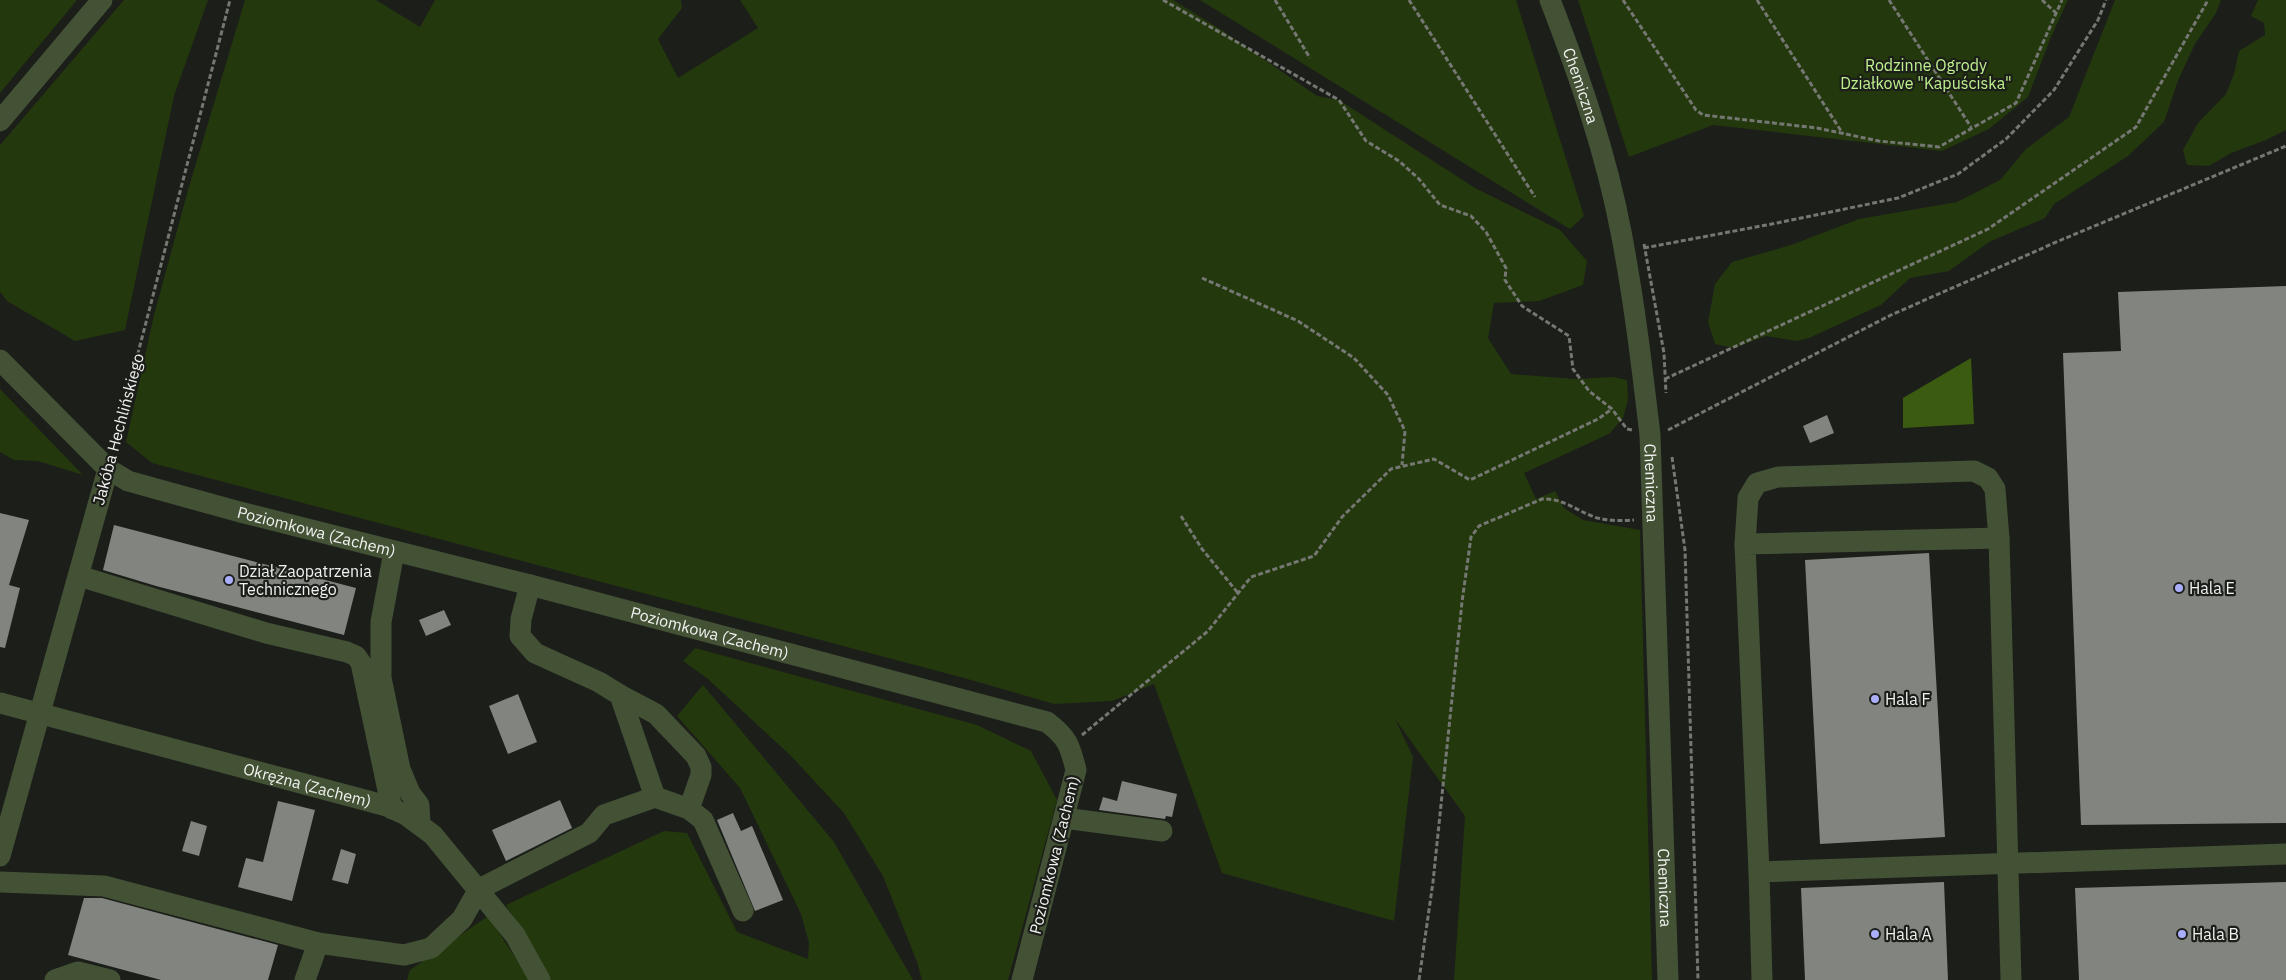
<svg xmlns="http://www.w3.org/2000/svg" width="2286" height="980" font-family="'IBM Plex Sans',sans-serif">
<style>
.green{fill:#24380d}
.water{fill:#3b5c10}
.building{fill:#81847f}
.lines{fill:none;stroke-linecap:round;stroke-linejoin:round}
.path{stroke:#757773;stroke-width:3;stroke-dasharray:5 2.5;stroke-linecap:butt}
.minor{stroke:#435135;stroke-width:21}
.poi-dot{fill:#abaffb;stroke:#1c1e1a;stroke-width:2}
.labels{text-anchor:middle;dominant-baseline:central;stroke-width:4.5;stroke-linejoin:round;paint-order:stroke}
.park-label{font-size:16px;fill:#bef18d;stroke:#1c1e1a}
.street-label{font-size:16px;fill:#f0f2ef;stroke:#1c1e1a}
.poi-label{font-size:16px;fill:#f0f2ef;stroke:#1c1e1a;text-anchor:start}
</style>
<rect width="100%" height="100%" fill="#1c1e1a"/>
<!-- green -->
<path class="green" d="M 0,0 L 77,0 L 0,93 Z
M 124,0 L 208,0 L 174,96 L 125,330 L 75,341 L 7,301 L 0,292 L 0,145 Z
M 245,0 L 376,0 L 420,27 L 435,0 L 681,0 L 682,8 L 658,39 L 678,78 L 758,28 L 740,0 L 1173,0 L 1223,31 L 1317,96 L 1339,100 L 1475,188 L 1560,230 L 1587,261 L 1583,285 L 1539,301 L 1494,303 L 1488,338 L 1511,374 L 1575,379 L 1613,377 L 1627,380 L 1628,400 L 1623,418 L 1609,434 L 1524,473 L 1536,499 L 1555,491 L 1564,508 L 1583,520 L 1640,530 L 1652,980 L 1454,980 L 1465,816 L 1395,719 L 1413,757 L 1394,921 L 1222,873 L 1154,684 L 1112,701 L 1054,704 L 964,678 L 152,463 L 126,442 L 154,315 L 188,190 Z
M 1200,0 L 1516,0 L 1584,216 L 1570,229 Z
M 1578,0 L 2068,0 L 2051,37 L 2028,97 L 1989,129 L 1942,151 L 1713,125 L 1629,157 Z
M 2115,0 L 2221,0 L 2216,13 L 2195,44 L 2179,78 L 2164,122 L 2128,156 L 2054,204 L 2045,218 L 1989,242 L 1949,271 L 1910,278 L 1881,305 L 1809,338 L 1797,341 L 1766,336 L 1734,348 L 1715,344 L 1708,322 L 1715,284 L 1732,262 L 1791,245 L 1859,219 L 1957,202 L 2000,180 L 2026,149 L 2069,117 Z
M 2258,0 L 2286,0 L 2286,130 L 2266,140 L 2231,153 L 2209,166 L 2187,165 L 2183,150 L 2198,123 L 2226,94 L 2234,74 L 2239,51 L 2265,35 L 2264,23 L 2251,16 Z
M 0,389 L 83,475 L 38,461 L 14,460 L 0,452 Z
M 695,648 L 977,725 L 1031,751 L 1057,800 L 1008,980 L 922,980 L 917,962 L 883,876 L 844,813 L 791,756 L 708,679 L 683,661 Z
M 703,685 L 834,842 L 913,980 L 545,980 L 539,964 L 506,905 L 664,831 L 687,833 L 737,932 L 808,959 L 809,943 L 801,914 L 740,788 L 677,716 Z
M 488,916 L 530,980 L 407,980 L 410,970 Z"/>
<!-- water -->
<path class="water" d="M 1971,358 L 1974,424 L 1903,428 L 1903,398 Z"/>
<!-- building -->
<path class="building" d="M 2286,286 L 2286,823 L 2081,825 L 2063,353 L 2121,351 L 2118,292 Z
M 1827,415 L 1834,433 L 1810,443 L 1803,426 Z
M 0,513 L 29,520 L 9,585 L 20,588 L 5,648 L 0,647 Z
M 114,525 L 356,588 L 344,635 L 156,586 L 103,570 Z
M 1929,553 L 1945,837 L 1820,844 L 1805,560 Z
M 444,610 L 451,625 L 426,636 L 419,620 Z
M 518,694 L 537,742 L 508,754 L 489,706 Z
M 1122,781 L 1177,794 L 1172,817 L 1166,816 L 1165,819 L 1099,810 L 1103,797 L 1117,801 Z
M 560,800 L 572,828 L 506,861 L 492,830 Z
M 278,801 L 315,810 L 292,901 L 238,887 L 246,858 L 263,862 Z
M 733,813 L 741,831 L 752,826 L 783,900 L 755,911 L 717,820 Z
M 191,821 L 207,826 L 199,856 L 182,851 Z
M 341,849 L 356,854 L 348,884 L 332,880 Z
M 1944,882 L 1948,980 L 1805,980 L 1801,888 Z
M 2286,882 L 2286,980 L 2079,980 L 2075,888 Z
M 84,898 L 102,898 L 278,945 L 268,980 L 161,980 L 68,955 Z"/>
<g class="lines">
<!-- path -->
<path class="path" d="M 1163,0 L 1339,100 L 1366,141 L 1399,161 L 1419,179 L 1440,205 L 1471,216 L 1486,232 L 1506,268 L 1505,280 L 1522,306 L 1569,336 L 1573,369 L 1589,391 L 1612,409 L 1627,429 L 1632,430
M 1275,0 L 1310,58
M 1409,0 L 1535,197
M 1623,0 L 1696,110 L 1703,115 L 1817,128 L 1879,141 L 1939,147 L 2016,103 L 2062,0
M 1757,0 L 1843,134
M 1889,0 L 1971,127
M 2042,0 L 2056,13
M 1644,244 L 1664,353 L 1666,393
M 1644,248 L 1777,223 L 1898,198 L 1958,174 L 2006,139 L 2054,90 L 2098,20 L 2106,0
M 1202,278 L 1298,321 L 1354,358 L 1388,395 L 1405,431 L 1402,465
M 1665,379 L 1988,229 L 2136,127 L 2208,0
M 1668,430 L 1891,315 L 2061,240 L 2286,146
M 113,449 L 230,0
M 1672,457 L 1685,550 L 1698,980
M 1181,516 L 1202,549 L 1238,593
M 1082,735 L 1208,631 L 1251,577 L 1314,556 L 1342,517 L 1391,469 L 1434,459 L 1470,480 L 1598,419 L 1612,409
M 1419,980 L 1433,882 L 1462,602 L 1471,537 L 1479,526 L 1542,499 C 1562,498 1576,510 1594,517 C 1607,521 1621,521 1634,520"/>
<!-- minor -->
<g class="minor">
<path id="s1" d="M 1550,0 C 1579,75 1606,153 1621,232 C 1634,299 1642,367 1650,435 L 1668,980"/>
<path d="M 0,121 L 102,0"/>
<path id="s2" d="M 0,360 L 108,469 L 128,481 L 240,512 L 530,585 L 1047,722 C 1067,737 1070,745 1076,770 L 1022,980"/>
<path d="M 1745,544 L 1748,498 L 1757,483 L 1778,477 L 1974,471 L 1988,478 L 1995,489 L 1999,538"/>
<path d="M 394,552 L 381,622 L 381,678 L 400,769 L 410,793 L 419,805 L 420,825"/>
<path d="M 79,576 L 266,633 L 347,652 L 356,656 L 361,663 L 392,809"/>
<path d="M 530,585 L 521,619 L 520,636 L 535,653 L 599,682 L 620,695 L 655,797"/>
<path d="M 620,695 L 656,714 L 696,756 L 701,767 L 701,775 L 689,809"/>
<path id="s3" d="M 0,703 L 387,806 L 406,815 L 433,835 L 515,935 L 540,980"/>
<path d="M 1064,818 L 1162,831"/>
<path d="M 0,856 L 108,469"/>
<path d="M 1759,872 L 1745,544 L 1999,538 L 2011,980"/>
<path d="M 0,882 L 104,886 L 318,943 L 404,955 L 431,948 L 462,919 L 479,889 L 589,833 L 604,815 L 655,797 L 689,809 L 703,820 L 743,911"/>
<path d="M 55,980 L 78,972 L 110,980"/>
<path d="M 305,980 L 318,943"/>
<path d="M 1762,980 L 1759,872 L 2286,854"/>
</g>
</g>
<!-- markers -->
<g class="poi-dot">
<circle cx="229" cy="580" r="5"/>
<circle cx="2179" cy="588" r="5"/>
<circle cx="1875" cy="699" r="5"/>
<circle cx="1875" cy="934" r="5"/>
<circle cx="2182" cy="934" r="5"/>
</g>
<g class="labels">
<!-- park labels -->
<g class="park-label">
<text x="1926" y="65">Rodzinne Ogrody<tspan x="1926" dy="18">Działkowe "Kapuściska"</tspan></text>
</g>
<!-- street labels -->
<g class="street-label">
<text stroke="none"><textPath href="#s1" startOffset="91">Chemiczna</textPath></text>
<text transform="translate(118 429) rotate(-75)">Jakóba Hechlińskiego</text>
<text stroke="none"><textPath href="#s1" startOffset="496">Chemiczna</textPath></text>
<text stroke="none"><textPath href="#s2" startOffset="372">Poziomkowa (Zachem)</textPath></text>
<text stroke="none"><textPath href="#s2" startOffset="778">Poziomkowa (Zachem)</textPath></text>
<text stroke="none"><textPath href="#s3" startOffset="318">Okrężna (Zachem)</textPath></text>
<text transform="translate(1054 855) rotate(-76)">Poziomkowa (Zachem)</text>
<text stroke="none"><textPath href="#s1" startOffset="901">Chemiczna</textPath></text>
</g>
<!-- poi labels -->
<g class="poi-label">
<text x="239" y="571">Dział Zaopatrzenia<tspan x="239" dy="18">Technicznego</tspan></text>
<text x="2189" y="588">Hala E</text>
<text x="1885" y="699">Hala F</text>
<text x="1885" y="934">Hala A</text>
<text x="2192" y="934">Hala B</text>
</g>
</g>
</svg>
